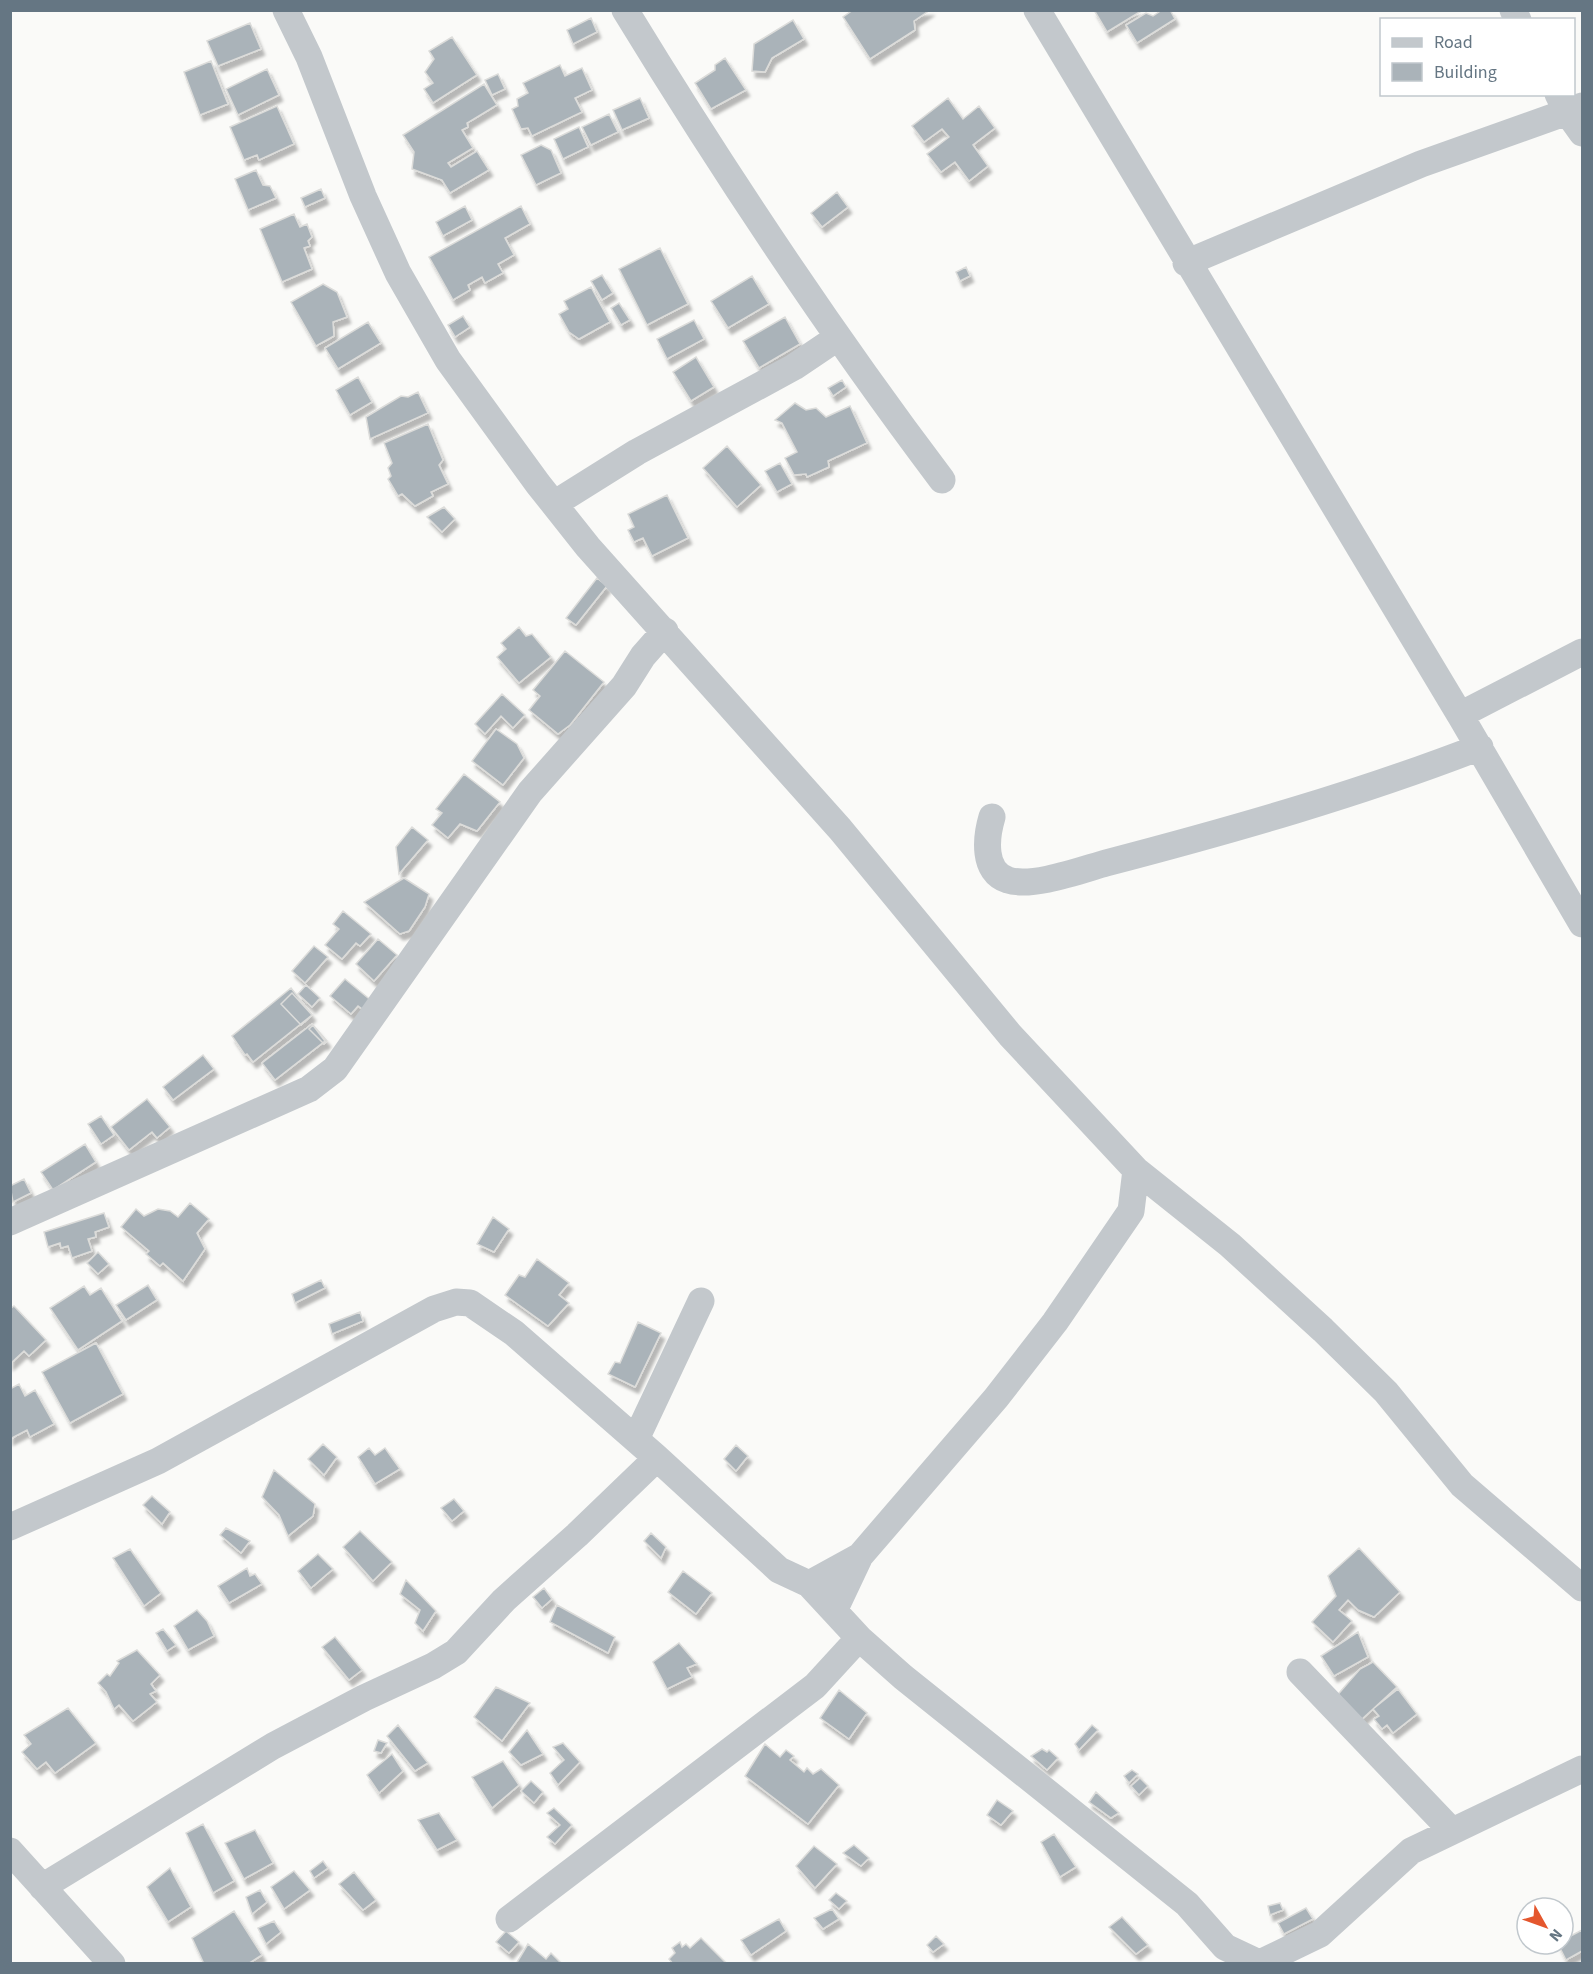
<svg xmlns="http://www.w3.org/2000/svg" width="1593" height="1974" font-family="'Source Sans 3',sans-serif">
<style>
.building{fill:#aab3b9;stroke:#dcdcda;stroke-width:1.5;filter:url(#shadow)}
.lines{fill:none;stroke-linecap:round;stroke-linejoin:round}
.minor{stroke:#c3c8cc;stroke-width:27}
</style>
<defs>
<filter id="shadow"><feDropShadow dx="3.5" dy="6" stdDeviation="1.5" flood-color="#0004"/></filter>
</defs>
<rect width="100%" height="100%" fill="#fafaf8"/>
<!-- building -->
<path class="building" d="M 853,10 L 930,10 L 914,21 L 915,30 L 870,59 L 843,17 Z
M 1094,10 L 1143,10 L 1107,32 Z
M 1162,10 L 1170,10 L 1175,19 L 1137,43 L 1126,25 L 1146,13 L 1153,16 Z
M 591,18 L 597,32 L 573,44 L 567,30 Z
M 793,20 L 804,39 L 772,58 L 765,72 L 752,71 L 754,44 Z
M 250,23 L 261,49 L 218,66 L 207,41 Z
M 452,37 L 477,75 L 433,103 L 424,89 L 433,83 L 425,72 L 434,59 L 429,51 Z
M 725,58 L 746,90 L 711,109 L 695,83 L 715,70 L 715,65 Z
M 211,61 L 228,104 L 200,115 L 184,72 Z
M 560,65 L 565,76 L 582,68 L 592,90 L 575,98 L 582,112 L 532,136 L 528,128 L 521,129 L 512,109 L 518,106 L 517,99 L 528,93 L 523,83 Z
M 267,69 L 279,95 L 238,115 L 226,89 Z
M 498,74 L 505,89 L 492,95 L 485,80 Z
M 484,84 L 497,105 L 467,123 L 468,127 L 462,130 L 473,148 L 448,163 L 451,167 L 477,151 L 489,170 L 450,193 L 442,180 L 412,169 L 414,152 L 403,135 Z
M 640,98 L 649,118 L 622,130 L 613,110 Z
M 948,98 L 963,119 L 979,106 L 995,128 L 973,145 L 988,166 L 969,181 L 955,162 L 941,172 L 927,154 L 949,137 L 942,129 L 924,142 L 912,126 Z
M 277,106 L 294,144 L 259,160 L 257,155 L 244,160 L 230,127 Z
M 609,114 L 618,132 L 591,145 L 582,127 Z
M 579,127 L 588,147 L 563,159 L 554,139 Z
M 541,145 L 551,150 L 561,173 L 536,185 L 521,155 Z
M 256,170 L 263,185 L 270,186 L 276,198 L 248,210 L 235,179 Z
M 321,189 L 325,198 L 305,207 L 301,198 Z
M 837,192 L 848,207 L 822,227 L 811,213 Z
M 465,206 L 472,220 L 443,236 L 436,222 Z
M 521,206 L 530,224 L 505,238 L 514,255 L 498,264 L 503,273 L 485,283 L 482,277 L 468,285 L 470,290 L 453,300 L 429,257 Z
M 294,214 L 300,227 L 307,224 L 312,237 L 308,241 L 310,246 L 304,248 L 312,269 L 282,282 L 260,229 Z
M 660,248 L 688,304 L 647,325 L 619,269 Z
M 966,267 L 970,276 L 960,281 L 956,272 Z
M 602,275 L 613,293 L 602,300 L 591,281 Z
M 752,276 L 769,304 L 728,328 L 711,301 Z
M 323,284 L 337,292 L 347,317 L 333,322 L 334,336 L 316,346 L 291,302 Z
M 591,287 L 610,322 L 579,339 L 569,332 L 559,314 L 568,309 L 564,301 Z
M 619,303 L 630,320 L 621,325 L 611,308 Z
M 463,316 L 470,327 L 455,337 L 448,325 Z
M 785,317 L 800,344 L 759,368 L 743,341 Z
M 694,320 L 704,339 L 667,359 L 657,339 Z
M 368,322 L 381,343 L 338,369 L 325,348 Z
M 696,357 L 714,387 L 691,401 L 673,372 Z
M 358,377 L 372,402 L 350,415 L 336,390 Z
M 842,380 L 846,387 L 833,396 L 828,388 Z
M 418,392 L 428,413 L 370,439 L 366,417 L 401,396 L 408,397 Z
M 795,403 L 806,410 L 816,408 L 826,417 L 850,406 L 867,443 L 828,461 L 829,467 L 807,477 L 806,474 L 794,475 L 785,458 L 797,452 L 782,423 L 775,420 Z
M 428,424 L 443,460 L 439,465 L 448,484 L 431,492 L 433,496 L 415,506 L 402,494 L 398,496 L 388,479 L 391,476 L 388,468 L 392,463 L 384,443 Z
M 727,446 L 761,485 L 737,507 L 703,468 Z
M 780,463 L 792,484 L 777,492 L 765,471 Z
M 667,495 L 688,538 L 652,556 L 643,538 L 634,542 L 628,530 L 634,527 L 628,514 Z
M 444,507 L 455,519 L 442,532 L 427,517 Z
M 597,578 L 607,586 L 576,625 L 566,618 Z
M 519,627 L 526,636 L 532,634 L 551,657 L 519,683 L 497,657 L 506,649 L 501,643 Z
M 565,651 L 604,682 L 570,725 L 558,734 L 529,710 L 540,696 L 533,690 Z
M 502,694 L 525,715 L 513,728 L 501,716 L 485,734 L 475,724 Z
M 496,729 L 517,744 L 524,758 L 503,785 L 472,761 Z
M 464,774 L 500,802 L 477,831 L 460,824 L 448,838 L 432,825 L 442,813 L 436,809 Z
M 412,827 L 428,840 L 399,874 L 396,847 Z
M 404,878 L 429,894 L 425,907 L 409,931 L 400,934 L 364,902 Z
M 343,911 L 371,934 L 360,946 L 356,943 L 342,959 L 325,945 L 339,929 L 333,924 Z
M 378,939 L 397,955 L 374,981 L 356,964 Z
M 314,946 L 328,957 L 305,983 L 292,971 Z
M 345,979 L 373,1002 L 365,1011 L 358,1006 L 351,1014 L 330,996 Z
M 306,985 L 320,998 L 312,1007 L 298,994 Z
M 291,988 L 312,1015 L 253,1062 L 247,1054 L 245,1055 L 232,1036 Z
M 292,993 L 312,1015 L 301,1025 L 281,1004 Z
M 312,1024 L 325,1041 L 275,1080 L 262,1063 Z
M 313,1025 L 327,1041 L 324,1044 L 309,1029 Z
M 203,1055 L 214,1069 L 173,1100 L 163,1087 Z
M 147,1099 L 170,1127 L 157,1138 L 152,1132 L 129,1150 L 111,1127 Z
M 101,1116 L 114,1135 L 101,1144 L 88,1124 Z
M 85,1144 L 96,1162 L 53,1190 L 41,1172 Z
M 24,1179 L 31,1193 L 13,1202 L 10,1186 Z
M 190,1203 L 209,1219 L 197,1233 L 205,1249 L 183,1281 L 163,1263 L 160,1266 L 146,1254 L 149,1251 L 121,1227 L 136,1209 L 144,1216 L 158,1209 L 170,1211 L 178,1217 Z
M 104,1213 L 109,1227 L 95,1232 L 96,1237 L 88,1239 L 92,1251 L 72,1258 L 68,1246 L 61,1248 L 60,1243 L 48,1247 L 44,1232 Z
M 493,1217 L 509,1229 L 494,1252 L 477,1244 Z
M 98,1252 L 109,1264 L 98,1274 L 87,1263 Z
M 537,1259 L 569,1283 L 559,1295 L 569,1303 L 548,1326 L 505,1295 L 519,1275 L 525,1277 Z
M 321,1280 L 325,1288 L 295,1303 L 292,1294 Z
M 148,1285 L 157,1300 L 126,1320 L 116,1305 Z
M 84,1286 L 90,1295 L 101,1288 L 122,1321 L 78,1350 L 50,1308 Z
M 14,1306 L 46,1340 L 29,1356 L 24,1351 L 10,1364 L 10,1309 Z
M 360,1312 L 363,1321 L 332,1334 L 329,1324 Z
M 638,1322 L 661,1333 L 635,1387 L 608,1374 L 615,1362 L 620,1363 Z
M 96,1343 L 123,1394 L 70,1423 L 42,1372 Z
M 19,1384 L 25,1396 L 35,1390 L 54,1424 L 30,1437 L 27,1430 L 10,1439 L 10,1389 Z
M 323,1444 L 337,1457 L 324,1475 L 308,1459 Z
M 736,1445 L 748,1456 L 736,1471 L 724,1459 Z
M 369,1448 L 375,1455 L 385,1448 L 400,1469 L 375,1484 L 358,1457 Z
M 274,1470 L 315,1504 L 313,1516 L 288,1536 L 279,1515 L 262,1497 Z
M 152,1496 L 170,1512 L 162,1524 L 143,1505 Z
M 454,1499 L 464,1511 L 452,1521 L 441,1508 Z
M 226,1528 L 250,1541 L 241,1553 L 220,1535 Z
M 360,1531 L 392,1562 L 373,1581 L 343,1547 Z
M 651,1533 L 666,1547 L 661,1558 L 644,1541 Z
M 1359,1548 L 1400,1592 L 1374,1617 L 1358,1610 L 1348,1600 L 1339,1610 L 1352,1621 L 1333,1642 L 1312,1622 L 1336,1596 L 1328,1576 Z
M 130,1549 L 161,1593 L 144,1606 L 113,1558 Z
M 318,1554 L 333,1569 L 311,1588 L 298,1571 Z
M 247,1568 L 250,1576 L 255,1574 L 262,1584 L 229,1603 L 218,1586 Z
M 683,1571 L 712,1593 L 696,1614 L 668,1592 Z
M 406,1580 L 436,1611 L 423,1631 L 415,1623 L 420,1610 L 400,1594 Z
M 544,1588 L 552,1599 L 542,1608 L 533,1597 Z
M 557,1605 L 615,1637 L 608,1653 L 550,1622 Z
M 197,1610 L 207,1621 L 214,1636 L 188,1650 L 174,1626 Z
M 163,1629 L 176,1645 L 167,1651 L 156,1633 Z
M 1358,1632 L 1368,1657 L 1334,1676 L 1321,1656 Z
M 335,1637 L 362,1670 L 349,1680 L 322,1647 Z
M 679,1643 L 697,1664 L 687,1668 L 692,1677 L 667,1689 L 653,1662 Z
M 137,1650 L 160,1675 L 151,1684 L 156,1691 L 150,1694 L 157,1702 L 133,1721 L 119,1705 L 114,1709 L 106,1692 L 98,1683 L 107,1674 L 110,1676 L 119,1663 L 117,1661 Z
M 1373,1662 L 1397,1687 L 1361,1720 L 1334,1699 L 1360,1669 Z
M 496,1687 L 530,1703 L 502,1741 L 474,1717 Z
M 1398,1689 L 1417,1714 L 1393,1733 L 1387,1725 L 1382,1729 L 1374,1719 L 1379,1716 L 1373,1709 Z
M 839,1690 L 867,1713 L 849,1739 L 820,1718 Z
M 68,1708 L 96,1743 L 55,1773 L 46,1762 L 37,1769 L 22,1752 L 31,1744 L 24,1735 Z
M 398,1725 L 428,1763 L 415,1771 L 387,1736 Z
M 1092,1725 L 1098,1730 L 1079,1750 L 1075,1744 Z
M 527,1730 L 543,1754 L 521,1765 L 509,1752 Z
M 378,1740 L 387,1743 L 381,1753 L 374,1751 Z
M 563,1743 L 580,1762 L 558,1785 L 550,1773 L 564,1760 L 553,1747 Z
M 765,1744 L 780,1757 L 786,1750 L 794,1756 L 790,1760 L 804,1772 L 807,1768 L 813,1774 L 821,1769 L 839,1785 L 808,1824 L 745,1776 Z
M 1042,1749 L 1047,1752 L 1049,1750 L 1058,1758 L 1047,1770 L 1031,1756 Z
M 392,1754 L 403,1771 L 379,1793 L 367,1775 Z
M 503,1761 L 519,1785 L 492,1808 L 472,1777 Z
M 1132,1770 L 1138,1774 L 1129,1783 L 1124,1776 Z
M 1140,1778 L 1148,1786 L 1139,1795 L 1131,1786 Z
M 531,1781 L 543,1792 L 534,1803 L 521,1791 Z
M 1096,1792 L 1119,1813 L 1111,1818 L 1089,1802 Z
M 997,1800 L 1013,1811 L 1001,1825 L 987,1815 Z
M 554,1808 L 572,1825 L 555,1844 L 547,1837 L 560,1825 L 547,1813 Z
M 439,1813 L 457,1840 L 437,1850 L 418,1820 Z
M 203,1824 L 234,1881 L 213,1893 L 186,1833 Z
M 255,1830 L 273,1863 L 244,1879 L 225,1843 Z
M 1054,1834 L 1076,1867 L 1060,1877 L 1041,1842 Z
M 854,1845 L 869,1858 L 861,1866 L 843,1853 Z
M 814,1846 L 837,1864 L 815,1888 L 796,1866 Z
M 323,1861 L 328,1868 L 314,1878 L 310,1871 Z
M 170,1868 L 191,1907 L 168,1922 L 147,1887 Z
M 294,1871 L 310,1890 L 284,1909 L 271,1887 Z
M 354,1872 L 376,1900 L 363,1910 L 339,1884 Z
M 260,1890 L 267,1902 L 252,1914 L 246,1897 Z
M 836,1893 L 847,1901 L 839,1909 L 829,1900 Z
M 1280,1903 L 1283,1910 L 1270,1915 L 1268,1906 Z
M 1306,1908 L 1313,1919 L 1284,1934 L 1278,1923 Z
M 832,1909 L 839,1919 L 823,1929 L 814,1918 Z
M 234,1911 L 262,1955 L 248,1964 L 204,1964 L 192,1938 Z
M 1122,1917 L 1148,1945 L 1136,1954 L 1109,1927 Z
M 779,1919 L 786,1931 L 751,1955 L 741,1940 Z
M 274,1921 L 281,1932 L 266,1944 L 258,1928 Z
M 1582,1930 L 1582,1951 L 1566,1960 L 1558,1944 L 1563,1944 L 1563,1940 Z
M 506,1931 L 519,1942 L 509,1953 L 496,1942 Z
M 936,1936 L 944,1944 L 933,1952 L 927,1945 Z
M 701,1938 L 727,1964 L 673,1964 L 669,1959 L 675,1953 L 672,1948 L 680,1942 L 682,1947 L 686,1944 L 690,1948 Z
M 528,1944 L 546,1959 L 551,1953 L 562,1964 L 516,1964 Z"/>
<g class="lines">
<!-- minor -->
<path class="minor" d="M 286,10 L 309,57 L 363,196 L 398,273 L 448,360 L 538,484 L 588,547 L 840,829 L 1010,1035 L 1136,1170 L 1230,1245 L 1323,1330 L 1386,1392 L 1462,1485 L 1582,1588
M 625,10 C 724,172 828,329 942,480
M 1037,10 L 1460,715
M 1513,10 L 1518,20
M 1582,106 L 1567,112 L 1582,133
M 1186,263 L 1421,164 L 1567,112 L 1558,94
M 554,504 L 637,452 L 794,367 L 837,338
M 1582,652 L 1460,715 L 1582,924
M 992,817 C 986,837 982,872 1008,880 C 1032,888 1081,870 1106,863 C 1232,830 1359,794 1480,747
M 10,1222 L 309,1089 L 335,1069 L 530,792 L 624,686 L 643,656 L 665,631
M 636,1439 L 701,1301
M 10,1527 L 158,1461 L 434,1309 L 456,1302 L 470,1303 L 514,1333 L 657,1458 L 779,1570 L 809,1584 L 859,1638 L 815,1686 L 509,1919
M 809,1584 L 860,1556 L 996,1398 L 1055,1322 L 1131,1211 L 1136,1170
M 834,1611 L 860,1556
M 859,1638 L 903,1677 L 1187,1904 L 1225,1947 L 1259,1963
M 1300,1672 L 1451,1830
M 10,1851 L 112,1964
M 42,1887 L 273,1746 L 364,1698 L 433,1666 L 456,1652 L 504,1600 L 577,1535 L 657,1458
M 1258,1964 L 1320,1934 L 1411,1851 L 1582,1769"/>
</g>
<!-- border -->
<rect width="1593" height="1974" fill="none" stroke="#657683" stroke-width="24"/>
<!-- legend -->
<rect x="1380" y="18" width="195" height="78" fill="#ffffff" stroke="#c1c8cd" stroke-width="1.5"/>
<rect x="1392" y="38" width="30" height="9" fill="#c3c8cc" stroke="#c1c8cd" stroke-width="1.5"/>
<text x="1434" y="48" font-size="18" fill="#657683">Road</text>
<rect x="1392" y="63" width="30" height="18" fill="#aab3b9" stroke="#c1c8cd" stroke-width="1.5"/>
<text x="1434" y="78" font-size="18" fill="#657683">Building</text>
<!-- north arrow -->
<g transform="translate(1545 1926) rotate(130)"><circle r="28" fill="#ffffff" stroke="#c1c8cd" stroke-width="1.5"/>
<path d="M0-4.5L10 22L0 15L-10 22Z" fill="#e4572e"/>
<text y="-9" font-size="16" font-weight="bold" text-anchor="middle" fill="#657683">N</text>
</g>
</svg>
